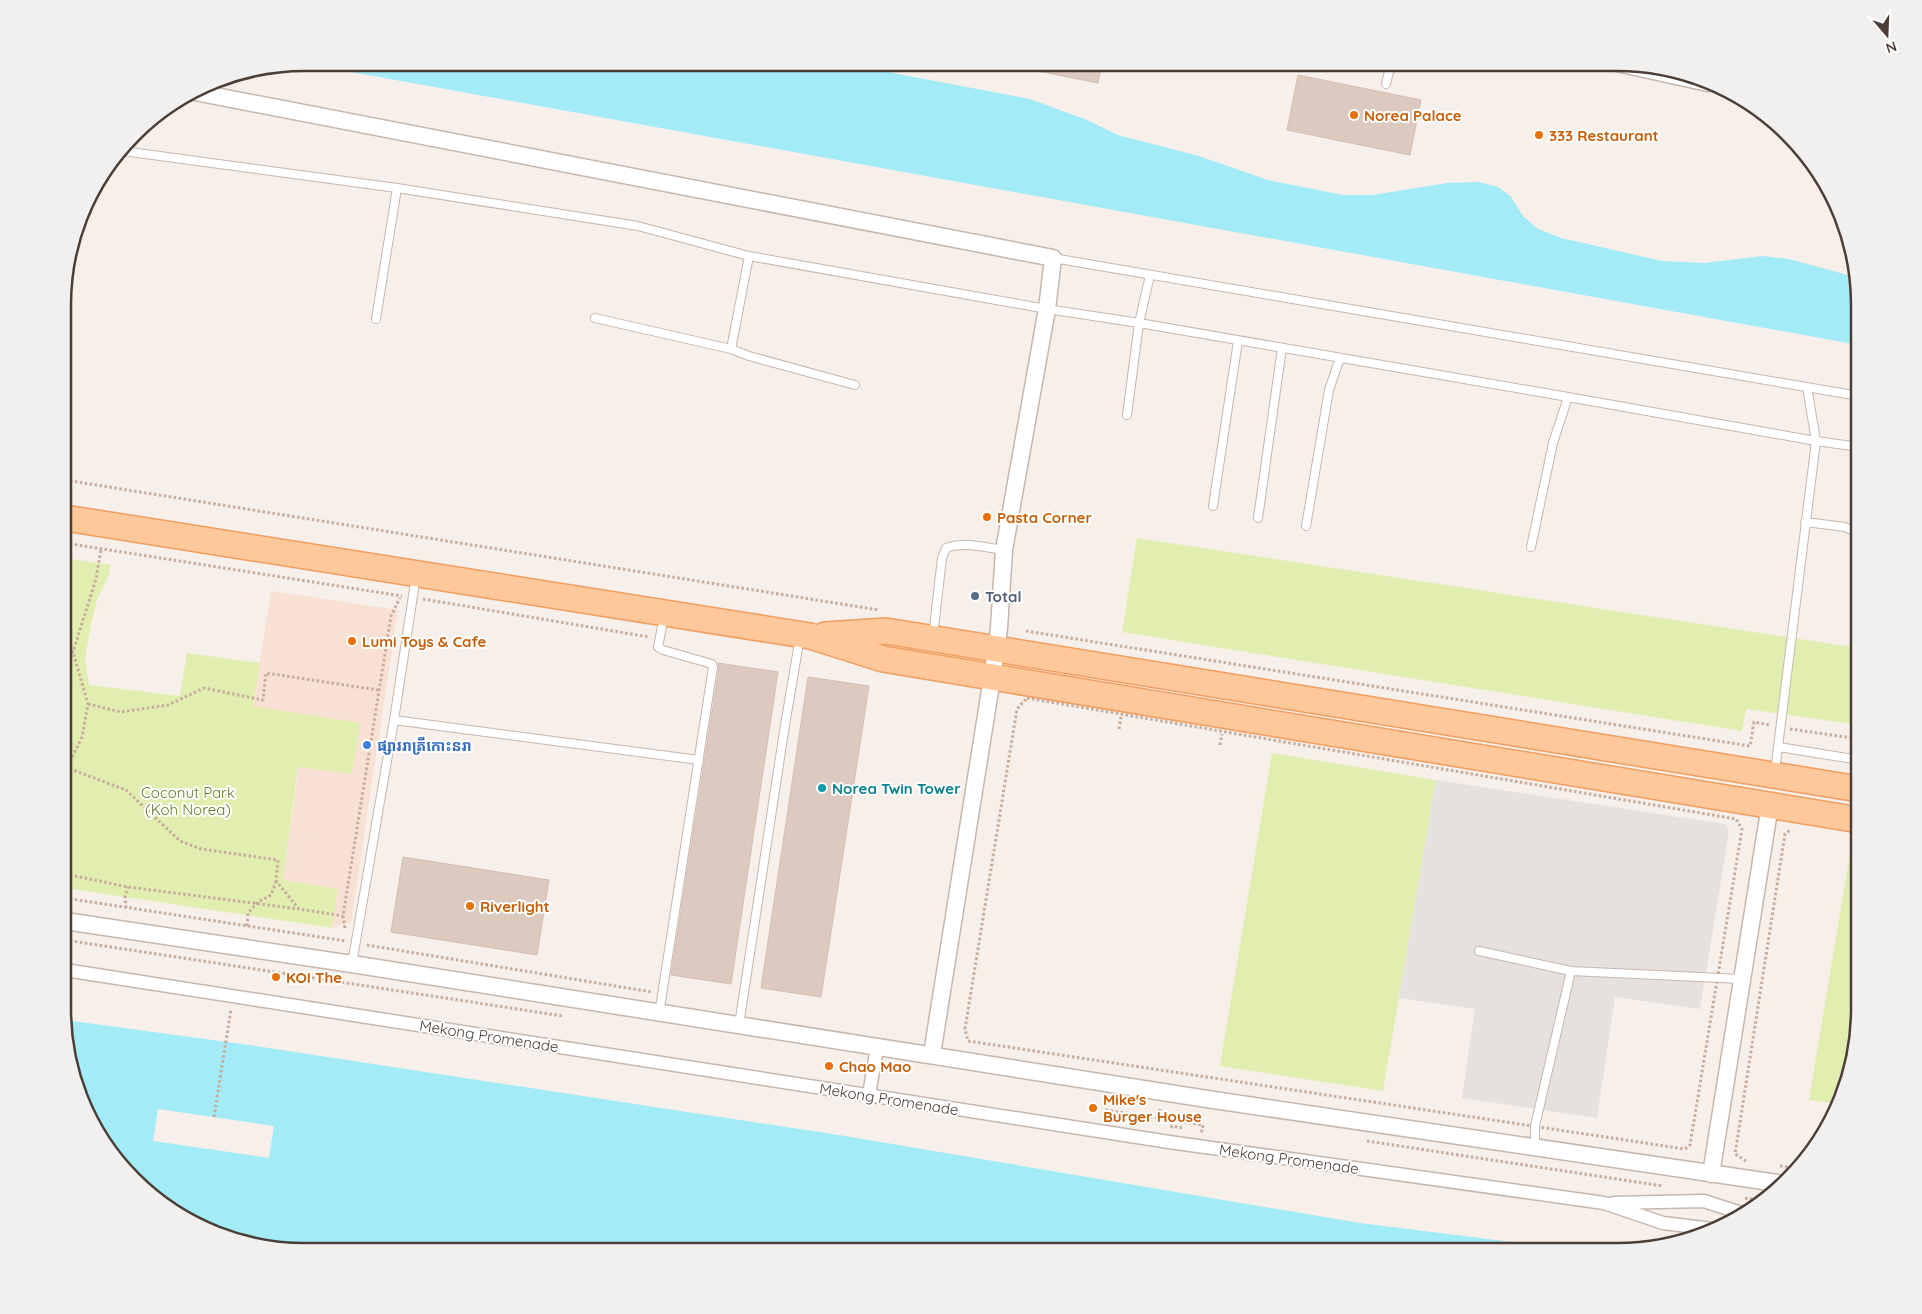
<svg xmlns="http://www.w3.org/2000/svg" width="1922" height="1314" font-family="Quicksand,'Noto Sans Khmer',sans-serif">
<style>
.commercial{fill:#f9e0d4}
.green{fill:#e2eeb0}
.parking{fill:#e5e1df}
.water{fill:#a2ebf7}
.pier{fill:#f6efea}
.building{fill:#dccac1;stroke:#d5bdb1}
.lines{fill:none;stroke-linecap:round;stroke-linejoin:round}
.service-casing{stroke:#c6b7ae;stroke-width:10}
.pedestrian-casing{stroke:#c6b7ae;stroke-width:15}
.minor-casing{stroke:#c6b7ae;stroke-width:19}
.primary-casing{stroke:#ef9e5f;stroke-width:28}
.path{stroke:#c6ac9b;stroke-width:3;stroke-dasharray:2.5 2.5;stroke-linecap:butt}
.service{stroke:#fff;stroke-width:8}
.pedestrian{stroke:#fff;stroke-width:12}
.minor{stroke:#fff;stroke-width:16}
.primary{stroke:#ffc89a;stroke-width:25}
.food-dot{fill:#e8710a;stroke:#fff;stroke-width:2}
.service-dot{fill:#5c6f8a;stroke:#fff;stroke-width:2}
.shop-dot{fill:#3f7fe0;stroke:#fff;stroke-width:2}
.culture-dot{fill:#0f9aa8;stroke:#fff;stroke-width:2}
.labels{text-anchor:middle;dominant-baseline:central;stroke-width:4;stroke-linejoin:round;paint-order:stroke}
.food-label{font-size:15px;font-weight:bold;fill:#c56008;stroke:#fff;text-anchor:start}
.service-label{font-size:15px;font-weight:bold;fill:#4e5e75;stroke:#fff;text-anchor:start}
.shop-label{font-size:15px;font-weight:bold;fill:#366cbe;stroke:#fff;text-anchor:start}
.culture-label{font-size:15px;font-weight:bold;fill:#0d838f;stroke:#fff;text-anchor:start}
.park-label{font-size:15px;fill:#5e7e22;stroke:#fff}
.street-label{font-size:15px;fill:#4b3e37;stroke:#fff}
.rim{fill:none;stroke:#4b3e37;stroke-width:2.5}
</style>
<rect width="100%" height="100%" fill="#f6efea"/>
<!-- commercial -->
<path class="commercial" d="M 271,591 L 398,610 L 351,922 L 332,928 L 338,889 L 283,880 L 299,767 L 253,706 Z"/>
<!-- green -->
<path class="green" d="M 1137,538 L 1859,648 L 1859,725 L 1746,709 L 1742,731 L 1122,632 Z
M 65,558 L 110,565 L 109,574 L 97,600 L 91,625 L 85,658 L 89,685 L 180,696 L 187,653 L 260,663 L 253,706 L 360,723 L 352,774 L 298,767 L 283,880 L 338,889 L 332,928 L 65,888 Z
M 1272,753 L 1436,780 L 1383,1091 L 1220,1066 Z
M 1851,848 L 1859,849 L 1859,1024 L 1847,1087 L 1837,1104 L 1809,1100 Z"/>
<!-- parking -->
<path class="parking" d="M 1436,780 L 1725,824 L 1729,831 L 1700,1009 L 1615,997 L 1597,1118 L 1462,1098 L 1475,1009 L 1399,998 Z"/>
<!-- water -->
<path class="water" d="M 302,63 L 864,63 L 893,73 L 1030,99 L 1087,120 L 1118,135 L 1199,156 L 1268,180 L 1343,195 L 1373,195 L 1447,183 L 1479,182 L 1498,187 L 1511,197 L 1523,216 L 1538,229 L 1561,238 L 1662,261 L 1704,263 L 1762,256 L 1789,259 L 1855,277 L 1859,290 L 1859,345 Z
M 65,1020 L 242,1044 L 845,1136 L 1360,1223 L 1583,1251 L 290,1251 L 227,1239 L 158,1201 L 95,1130 L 65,1040 Z"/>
<!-- pier -->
<path class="pier" d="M 158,1109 L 274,1126 L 269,1158 L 153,1141 Z"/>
<!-- building -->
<path class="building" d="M 1028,63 L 1102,63 L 1098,83 L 1027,69 Z
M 1298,75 L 1421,100 L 1410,155 L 1287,130 Z
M 718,663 L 778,672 L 731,984 L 671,975 L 719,668 Z
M 808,677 L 869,686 L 821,997 L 761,988 Z
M 403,857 L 549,880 L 537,955 L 391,932 Z"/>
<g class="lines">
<!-- service casing -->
<g class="service-casing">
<path id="service" d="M 1386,84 L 1391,63
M 123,151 L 397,188 L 638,226 L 749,256 L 1047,309 L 1139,323 L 1568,397 L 1816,441 L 1859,447
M 749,256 L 731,349 L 749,356 L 855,385
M 1053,258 L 1859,396
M 595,318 L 731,349
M 376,319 L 397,188
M 1127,415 L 1139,323 L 1150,275
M 1213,506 L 1238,341
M 1258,518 L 1282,348
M 1805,522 L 1845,527 L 1859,534
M 1306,526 L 1329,390 L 1340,358
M 1531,547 L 1553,443 L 1568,397
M 933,636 L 942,558 L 946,548 C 963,541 987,548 1004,550
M 394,720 L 699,760
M 1779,747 L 1859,760
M 1775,771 L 1816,441 L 1807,387
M 1479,951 L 1571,971 L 1742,979
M 352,964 L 394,720 L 416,576
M 659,1014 L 713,667 L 712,664 L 663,650 L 658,647 L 664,616
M 739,1025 L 785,725 L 800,637
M 1858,1028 L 1859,1023
M 1535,1148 L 1535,1126 L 1571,971"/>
</g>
<!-- pedestrian casing -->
<g class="pedestrian-casing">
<path id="pedestrian" d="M 65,970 L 1169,1142 L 1604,1203 L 1663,1223 L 1712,1229
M 869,1095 L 877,1047
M 1613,1203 L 1704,1201 L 1741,1213"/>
</g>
<!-- minor casing -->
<g class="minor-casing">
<path id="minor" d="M 1617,63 L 1708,83
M 195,92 L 1053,258 L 1047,309 L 1004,550 L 999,628 L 992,678 L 932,1054
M 65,921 L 352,964 L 1207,1099 L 1777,1183
M 1711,1174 L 1770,805"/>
</g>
<!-- primary casing -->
<g class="primary-casing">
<path id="primary" d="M 65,518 L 810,636 L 883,659 L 1859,820
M 825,635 L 886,631 L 1859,789"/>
</g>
<!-- path -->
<path class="path" d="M 65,480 L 879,610
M 65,543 L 402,596
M 423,599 L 649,637
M 1026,631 L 1750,746 L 1754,722 L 1770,725
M 65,643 L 73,652 L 96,579 L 101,550
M 1027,698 L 1736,819 L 1742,829 L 1690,1145 L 1685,1149 L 968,1041 L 965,1029 L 1017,709 Z
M 88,704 L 121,712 L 168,705 L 204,688 L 263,700 L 266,673 L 378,690
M 1119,729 L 1121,717
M 1790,729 L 1859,739
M 1220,745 L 1222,734
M 65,767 L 126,790 L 180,841 L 201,849 L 278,860 L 276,881 L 299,909 L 343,916
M 65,770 L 67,768 L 82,737 L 88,704 L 73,652
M 65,874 L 128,887 L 299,909
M 65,898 L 346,941
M 126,908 L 125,897 L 128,887
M 247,926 L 248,913 L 258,902 L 271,895 L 276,882
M 345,928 L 343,916 L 391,616 L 400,598
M 65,940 L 563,1016
M 367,945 L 652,992
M 1160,1109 L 1158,1118 L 1203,1125 L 1202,1131 L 1199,1130
M 214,1117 L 231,1009
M 1136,1125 L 1137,1119 L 1104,1115 L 1105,1110 L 1158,1118
M 1171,1128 L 1172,1126 L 1183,1128
M 1367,1141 L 1663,1186
M 1746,1161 L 1735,1154 L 1785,834 L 1790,830
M 1780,1166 L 1795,1168
M 1745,1198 L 1757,1200"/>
<!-- service -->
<use href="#service" class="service"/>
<!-- pedestrian -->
<use href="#pedestrian" class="pedestrian"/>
<!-- minor -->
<use href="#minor" class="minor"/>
<!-- primary -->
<use href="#primary" class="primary"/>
</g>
<!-- markers -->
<g class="food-dot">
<circle cx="1354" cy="115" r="5"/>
<circle cx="1539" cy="135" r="5"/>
<circle cx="987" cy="517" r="5"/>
<circle cx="352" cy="641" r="5"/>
<circle cx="470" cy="906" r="5"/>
<circle cx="276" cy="977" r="5"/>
<circle cx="829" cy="1066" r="5"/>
<circle cx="1093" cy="1108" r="5"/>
</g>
<circle class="service-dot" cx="975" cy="596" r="5"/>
<circle class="shop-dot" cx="367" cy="745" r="5"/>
<circle class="culture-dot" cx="822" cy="788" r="5"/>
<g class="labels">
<!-- food labels -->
<g class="food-label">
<text x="1364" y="115">Norea Palace</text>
<text x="1549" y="135">333 Restaurant</text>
<text x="997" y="517">Pasta Corner</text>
<text x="362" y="641">Lumi Toys &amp; Cafe</text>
<text x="480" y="906">Riverlight</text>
<text x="286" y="977">KOI The</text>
<text x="839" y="1066">Chao Mao</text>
<text x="1103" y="1099">Mike's<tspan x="1103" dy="17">Burger House</tspan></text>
</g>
<!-- service labels -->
<g class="service-label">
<text x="985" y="596">Total</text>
</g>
<!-- shop labels -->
<g class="shop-label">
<text x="377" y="745">ផ្សាររាត្រីកោះនរា</text>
</g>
<!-- culture labels -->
<g class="culture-label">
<text x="832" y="788">Norea Twin Tower</text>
</g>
<!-- park labels -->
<g class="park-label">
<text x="188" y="792">Coconut Park<tspan x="188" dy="17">(Koh Norea)</tspan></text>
</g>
<!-- street labels -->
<g class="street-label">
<text transform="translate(489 1036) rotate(9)">Mekong Promenade</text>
<text transform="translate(889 1099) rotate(9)">Mekong Promenade</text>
<text transform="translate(1289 1159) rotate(8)">Mekong Promenade</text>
</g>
</g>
<!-- crop -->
<path d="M0 0H1922V1314H0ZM305 71H1617A234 234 0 0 1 1851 305V1009A234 234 0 0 1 1617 1243H305A234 234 0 0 1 71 1009V305A234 234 0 0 1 305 71Z" fill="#f1f0ef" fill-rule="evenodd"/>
<path class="rim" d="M305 71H1617A234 234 0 0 1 1851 305V1009A234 234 0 0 1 1617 1243H305A234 234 0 0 1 71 1009V305A234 234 0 0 1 305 71Z"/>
<!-- north arrow -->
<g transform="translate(1887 35) rotate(161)" stroke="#ffffff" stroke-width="4" paint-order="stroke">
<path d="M0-4L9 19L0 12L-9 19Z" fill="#4b3e37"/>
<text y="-8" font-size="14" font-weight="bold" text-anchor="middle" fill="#4b3e37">N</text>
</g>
</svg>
